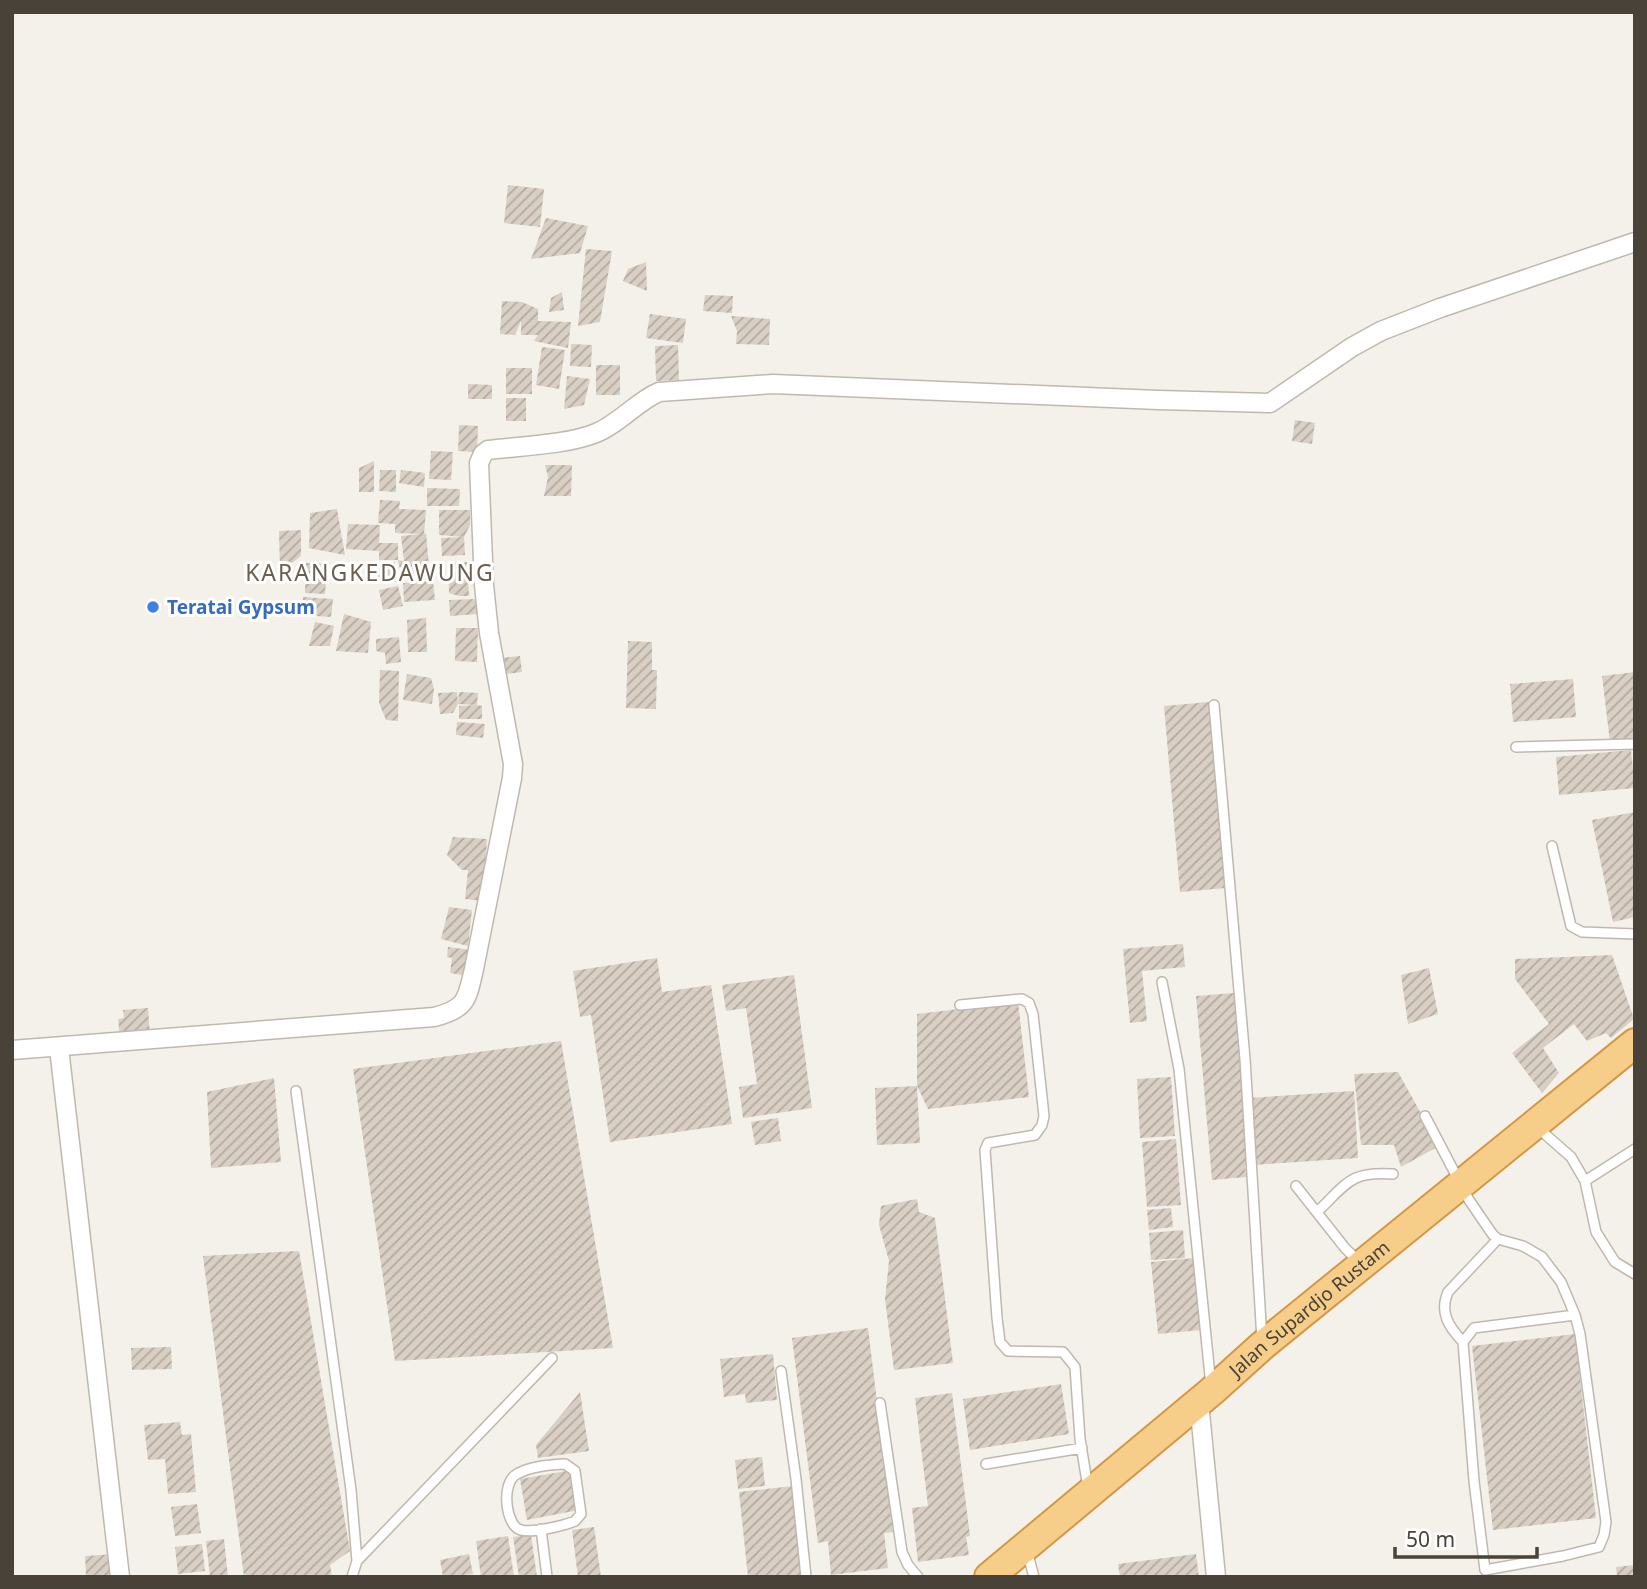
<svg xmlns="http://www.w3.org/2000/svg" width="1647" height="1589" font-family="'Noto Sans',sans-serif">
<style>
.building{fill:url(#building-hatch)}
.lines{fill:none;stroke-linecap:round;stroke-linejoin:round}
.service-casing{stroke:#c0b8ae;stroke-width:12}
.minor-casing{stroke:#c0b8ae;stroke-width:21}
.trunk-casing{stroke:#d49745;stroke-width:32}
.service{stroke:#fff;stroke-width:9}
.minor{stroke:#fff;stroke-width:18}
.trunk{stroke:#f6ce8a;stroke-width:28}
.shop-dot{fill:#3f7fe0;stroke:#fff;stroke-width:2.5}
.labels{text-anchor:middle;dominant-baseline:central;stroke-width:6;stroke-linejoin:round;paint-order:stroke}
.shop-label{font-size:19px;font-weight:bold;fill:#366cbe;stroke:#fff;text-anchor:start}
.street-label{font-size:19px;fill:#484239;stroke:#fff}
.quarter-label{font-size:23px;letter-spacing:2px;fill:#6b5f51;stroke:#fff}
</style>
<defs>
<pattern id="building-hatch" width="6" height="6" patternUnits="userSpaceOnUse" patternTransform="scale(1.75)"><rect width="6" height="6" fill="#d9cfc4"/><path d="M-1 1l2-2M0 6l6-6M5 7l2-2" fill="none" stroke="#b2aaa0"/></pattern>
</defs>
<rect width="100%" height="100%" fill="#f4f1eb"/>
<!-- building -->
<path class="building" d="M 508,185 L 544,189 L 540,227 L 504,223 Z
M 546,218 L 588,226 L 580,253 L 531,259 Z
M 586,249 L 612,251 L 600,322 L 578,326 Z
M 646,262 L 647,291 L 623,281 L 628,269 Z
M 562,292 L 564,310 L 549,312 L 551,298 Z
M 705,295 L 733,296 L 732,313 L 703,311 Z
M 502,301 L 522,302 L 538,309 L 538,321 L 571,322 L 568,348 L 534,341 L 538,335 L 521,335 L 521,321 L 515,335 L 500,334 Z
M 650,314 L 686,319 L 683,343 L 646,338 Z
M 731,316 L 770,319 L 769,345 L 736,344 L 737,331 Z
M 571,344 L 592,345 L 591,367 L 570,366 Z
M 678,345 L 679,380 L 656,381 L 655,346 Z
M 542,347 L 565,350 L 559,389 L 536,385 Z
M 596,365 L 620,365 L 620,395 L 596,395 Z
M 506,368 L 532,368 L 532,394 L 506,394 Z
M 567,376 L 590,379 L 584,405 L 564,409 Z
M 468,384 L 492,385 L 492,399 L 468,399 Z
M 506,398 L 526,398 L 526,421 L 506,421 Z
M 1295,420 L 1315,423 L 1312,444 L 1292,441 Z
M 459,425 L 478,426 L 477,452 L 458,451 Z
M 431,451 L 453,452 L 451,480 L 429,479 Z
M 374,461 L 374,492 L 359,492 L 359,468 Z
M 545,465 L 572,465 L 571,496 L 544,496 L 548,477 Z
M 380,470 L 396,470 L 396,492 L 379,491 Z
M 401,470 L 425,473 L 424,487 L 399,483 Z
M 427,488 L 460,489 L 459,506 L 427,506 Z
M 380,500 L 400,501 L 399,509 L 426,510 L 424,534 L 426,533 L 430,577 L 407,579 L 406,574 L 401,574 L 398,560 L 404,561 L 401,536 L 421,534 L 395,533 L 395,524 L 378,523 Z
M 337,509 L 345,555 L 309,548 L 310,513 Z
M 439,510 L 470,510 L 470,525 L 464,537 L 439,535 Z
M 348,524 L 380,525 L 379,543 L 398,543 L 398,560 L 379,560 L 379,551 L 346,549 Z
M 301,530 L 301,556 L 280,572 L 279,531 Z
M 464,537 L 465,555 L 442,556 L 441,538 Z
M 395,562 L 396,582 L 378,582 L 377,563 Z
M 467,562 L 469,596 L 459,596 L 449,593 L 448,563 Z
M 306,563 L 327,564 L 325,594 L 305,593 Z
M 433,581 L 435,600 L 404,602 L 403,583 Z
M 398,586 L 403,606 L 383,610 L 379,590 Z
M 303,597 L 333,599 L 331,617 L 302,615 Z
M 477,599 L 478,614 L 450,616 L 449,600 Z
M 344,614 L 371,622 L 368,653 L 336,651 Z
M 426,618 L 427,652 L 408,652 L 407,620 Z
M 315,622 L 334,626 L 330,646 L 309,646 Z
M 456,628 L 478,628 L 477,662 L 455,661 Z
M 399,637 L 401,662 L 386,664 L 385,653 L 376,651 L 376,639 Z
M 628,641 L 652,642 L 652,670 L 657,670 L 656,709 L 626,708 Z
M 520,656 L 522,672 L 505,674 L 502,658 Z
M 380,670 L 399,671 L 398,721 L 386,720 L 379,703 Z
M 1635,672 L 1635,739 L 1610,742 L 1602,676 Z
M 407,674 L 431,678 L 434,689 L 432,704 L 403,700 Z
M 1573,679 L 1576,717 L 1513,722 L 1510,684 Z
M 457,692 L 458,704 L 453,713 L 440,714 L 438,693 Z
M 459,692 L 478,693 L 477,705 L 458,704 Z
M 1209,702 L 1226,888 L 1180,892 L 1164,706 Z
M 477,705 L 482,706 L 482,719 L 459,719 L 459,706 Z
M 457,722 L 485,724 L 483,738 L 456,735 Z
M 1631,750 L 1635,788 L 1559,795 L 1556,757 Z
M 1635,812 L 1635,917 L 1613,922 L 1592,820 Z
M 453,837 L 487,839 L 483,901 L 465,899 L 468,870 L 462,870 L 447,855 Z
M 449,907 L 472,910 L 468,946 L 441,939 Z
M 1183,944 L 1185,967 L 1142,971 L 1147,1021 L 1130,1023 L 1123,949 Z
M 448,947 L 471,950 L 468,976 L 450,973 L 452,958 L 447,957 Z
M 1612,955 L 1634,1019 L 1611,1038 L 1606,1033 L 1587,1041 L 1574,1024 L 1543,1048 L 1559,1073 L 1542,1093 L 1512,1053 L 1549,1024 L 1515,979 L 1515,959 Z
M 657,958 L 662,992 L 711,985 L 732,1124 L 610,1142 L 591,1015 L 580,1017 L 573,971 Z
M 1429,968 L 1438,1014 L 1408,1024 L 1401,975 Z
M 794,975 L 812,1108 L 743,1118 L 739,1087 L 757,1084 L 746,1008 L 726,1011 L 722,985 Z
M 1234,993 L 1249,1164 L 1245,1166 L 1246,1177 L 1212,1180 L 1196,996 Z
M 1018,1002 L 1029,1097 L 928,1109 L 917,1086 L 917,1014 Z
M 148,1008 L 150,1036 L 120,1039 L 118,1019 L 124,1018 L 123,1010 Z
M 561,1041 L 613,1348 L 395,1361 L 353,1069 Z
M 1398,1072 L 1439,1146 L 1401,1167 L 1394,1145 L 1361,1145 L 1354,1074 Z
M 1171,1077 L 1175,1136 L 1140,1138 L 1137,1079 Z
M 274,1078 L 281,1162 L 211,1168 L 207,1092 Z
M 917,1086 L 920,1143 L 877,1145 L 875,1088 Z
M 1354,1091 L 1358,1158 L 1253,1165 L 1249,1098 Z
M 778,1118 L 781,1141 L 755,1145 L 751,1122 Z
M 1176,1139 L 1181,1205 L 1147,1207 L 1142,1142 Z
M 917,1199 L 919,1212 L 935,1218 L 953,1363 L 894,1370 L 885,1299 L 889,1261 L 879,1225 L 881,1206 Z
M 1171,1208 L 1173,1227 L 1149,1230 L 1147,1210 Z
M 1183,1230 L 1185,1258 L 1151,1260 L 1149,1233 Z
M 299,1251 L 350,1551 L 330,1565 L 332,1577 L 244,1577 L 203,1256 Z
M 1194,1258 L 1201,1330 L 1158,1334 L 1151,1262 Z
M 868,1328 L 893,1532 L 884,1533 L 888,1568 L 831,1575 L 828,1541 L 818,1543 L 792,1338 Z
M 1575,1334 L 1596,1518 L 1493,1530 L 1472,1346 Z
M 171,1347 L 172,1369 L 132,1370 L 131,1348 Z
M 773,1354 L 777,1400 L 746,1403 L 745,1394 L 724,1397 L 720,1359 Z
M 1061,1384 L 1069,1434 L 970,1450 L 963,1399 Z
M 580,1392 L 589,1451 L 538,1458 L 536,1445 Z
M 952,1393 L 970,1536 L 966,1537 L 969,1555 L 918,1562 L 912,1508 L 928,1506 L 915,1398 Z
M 180,1422 L 182,1435 L 191,1434 L 196,1492 L 168,1494 L 165,1459 L 148,1460 L 144,1425 Z
M 762,1457 L 765,1486 L 738,1489 L 735,1460 Z
M 572,1470 L 579,1510 L 527,1520 L 520,1479 Z
M 793,1486 L 803,1577 L 748,1577 L 739,1492 Z
M 197,1504 L 201,1533 L 175,1536 L 171,1507 Z
M 594,1527 L 601,1577 L 578,1577 L 572,1530 Z
M 531,1535 L 537,1577 L 519,1577 L 513,1537 Z
M 508,1536 L 514,1577 L 481,1577 L 476,1541 Z
M 224,1539 L 228,1577 L 210,1577 L 206,1541 Z
M 202,1544 L 205,1571 L 178,1574 L 175,1547 Z
M 116,1554 L 117,1577 L 86,1577 L 85,1556 Z
M 469,1554 L 473,1574 L 443,1577 L 440,1560 Z
M 1196,1554 L 1199,1577 L 1120,1577 L 1118,1564 Z
M 1635,1565 L 1635,1577 L 1617,1577 L 1616,1567 Z"/>
<g class="lines">
<!-- service casing -->
<g class="service-casing">
<path id="service" d="M 1214,705 L 1245,1059 L 1262,1340
M 1516,747 L 1635,744
M 1552,846 L 1571,926 L 1582,932 L 1635,934
M 1162,982 L 1179,1069 L 1211,1386
M 960,1005 L 1022,999 L 1029,1003 L 1033,1014 L 1044,1116 L 1042,1125 L 1035,1135 L 988,1143 L 985,1150 L 997,1318 L 1000,1342 L 1008,1351 L 1063,1352 L 1075,1367 L 1080,1439 L 1088,1488
M 296,1091 L 351,1490 L 357,1561 L 352,1577
M 1425,1116 L 1469,1200 L 1493,1235 L 1498,1239 L 1523,1246 L 1542,1257 L 1561,1282 L 1575,1315 L 1474,1328 L 1463,1342 L 1474,1481 L 1485,1570 L 1563,1556 L 1599,1547 L 1604,1535 L 1606,1522 L 1580,1334 L 1575,1315
M 1538,1128 L 1571,1157 L 1585,1181 L 1596,1232 L 1615,1262 L 1635,1274
M 1585,1181 L 1635,1149
M 1296,1186 L 1345,1248 L 1360,1263
M 1317,1212 C 1347,1184 1349,1171 1393,1174
M 1463,1342 C 1449,1327 1439,1313 1448,1292 L 1498,1239
M 781,1371 L 796,1479 L 806,1577
M 880,1403 L 902,1552 L 908,1565 L 918,1577
M 565,1464 L 575,1471 L 581,1514 L 575,1521 C 563,1526 533,1533 521,1530 C 506,1527 500,1483 517,1474 C 531,1466 550,1465 565,1464 Z
M 986,1464 L 1082,1448
M 541,1529 L 547,1577
M 1027,1551 L 1034,1577
M 357,1561 L 552,1358"/>
</g>
<!-- minor casing -->
<g class="minor-casing">
<path id="minor" d="M 59,1048 L 120,1577
M 12,1050 L 434,1017 C 467,1009 467,999 474,969 L 512,778 L 513,764 L 489,633 L 484,585 L 479,463 L 483,454 L 488,450 C 519,446 567,445 596,433 C 619,424 636,402 659,392 L 773,384 L 1158,400 L 1270,403 L 1352,347 L 1381,331 L 1440,308 L 1635,242
M 1199,1402 L 1216,1577"/>
</g>
<!-- trunk casing -->
<g class="trunk-casing">
<g id="trunk">
<path id="s1" d="M 989,1577 L 1212,1391 L 1263,1345 L 1635,1043"/>
</g>
</g>
<!-- service -->
<use href="#service" class="service"/>
<!-- minor -->
<use href="#minor" class="minor"/>
<!-- trunk -->
<use href="#trunk" class="trunk"/>
</g>
<!-- markers -->
<circle class="shop-dot" cx="153" cy="607" r="7"/>
<g class="labels">
<!-- shop labels -->
<g class="shop-label">
<text x="167" y="607">Teratai Gypsum</text>
</g>
<!-- street labels -->
<g class="street-label">
<text stroke="none"><textPath href="#s1" startOffset="418">Jalan Supardjo Rustam</textPath></text>
</g>
<!-- quarter labels -->
<g class="quarter-label">
<text x="370" y="572">KARANGKEDAWUNG</text>
</g>
</g>
<!-- border -->
<rect width="1647" height="1589" fill="none" stroke="#484239" stroke-width="28"/>
<!-- scale -->
<path d="M1395 1547v10h142v-10" fill="none" stroke="#484239" stroke-width="3.5"/>
<text x="1406" y="1547" font-size="21" fill="#484239" stroke="#ffffff" stroke-width="5" paint-order="stroke">50 m</text>
</svg>
